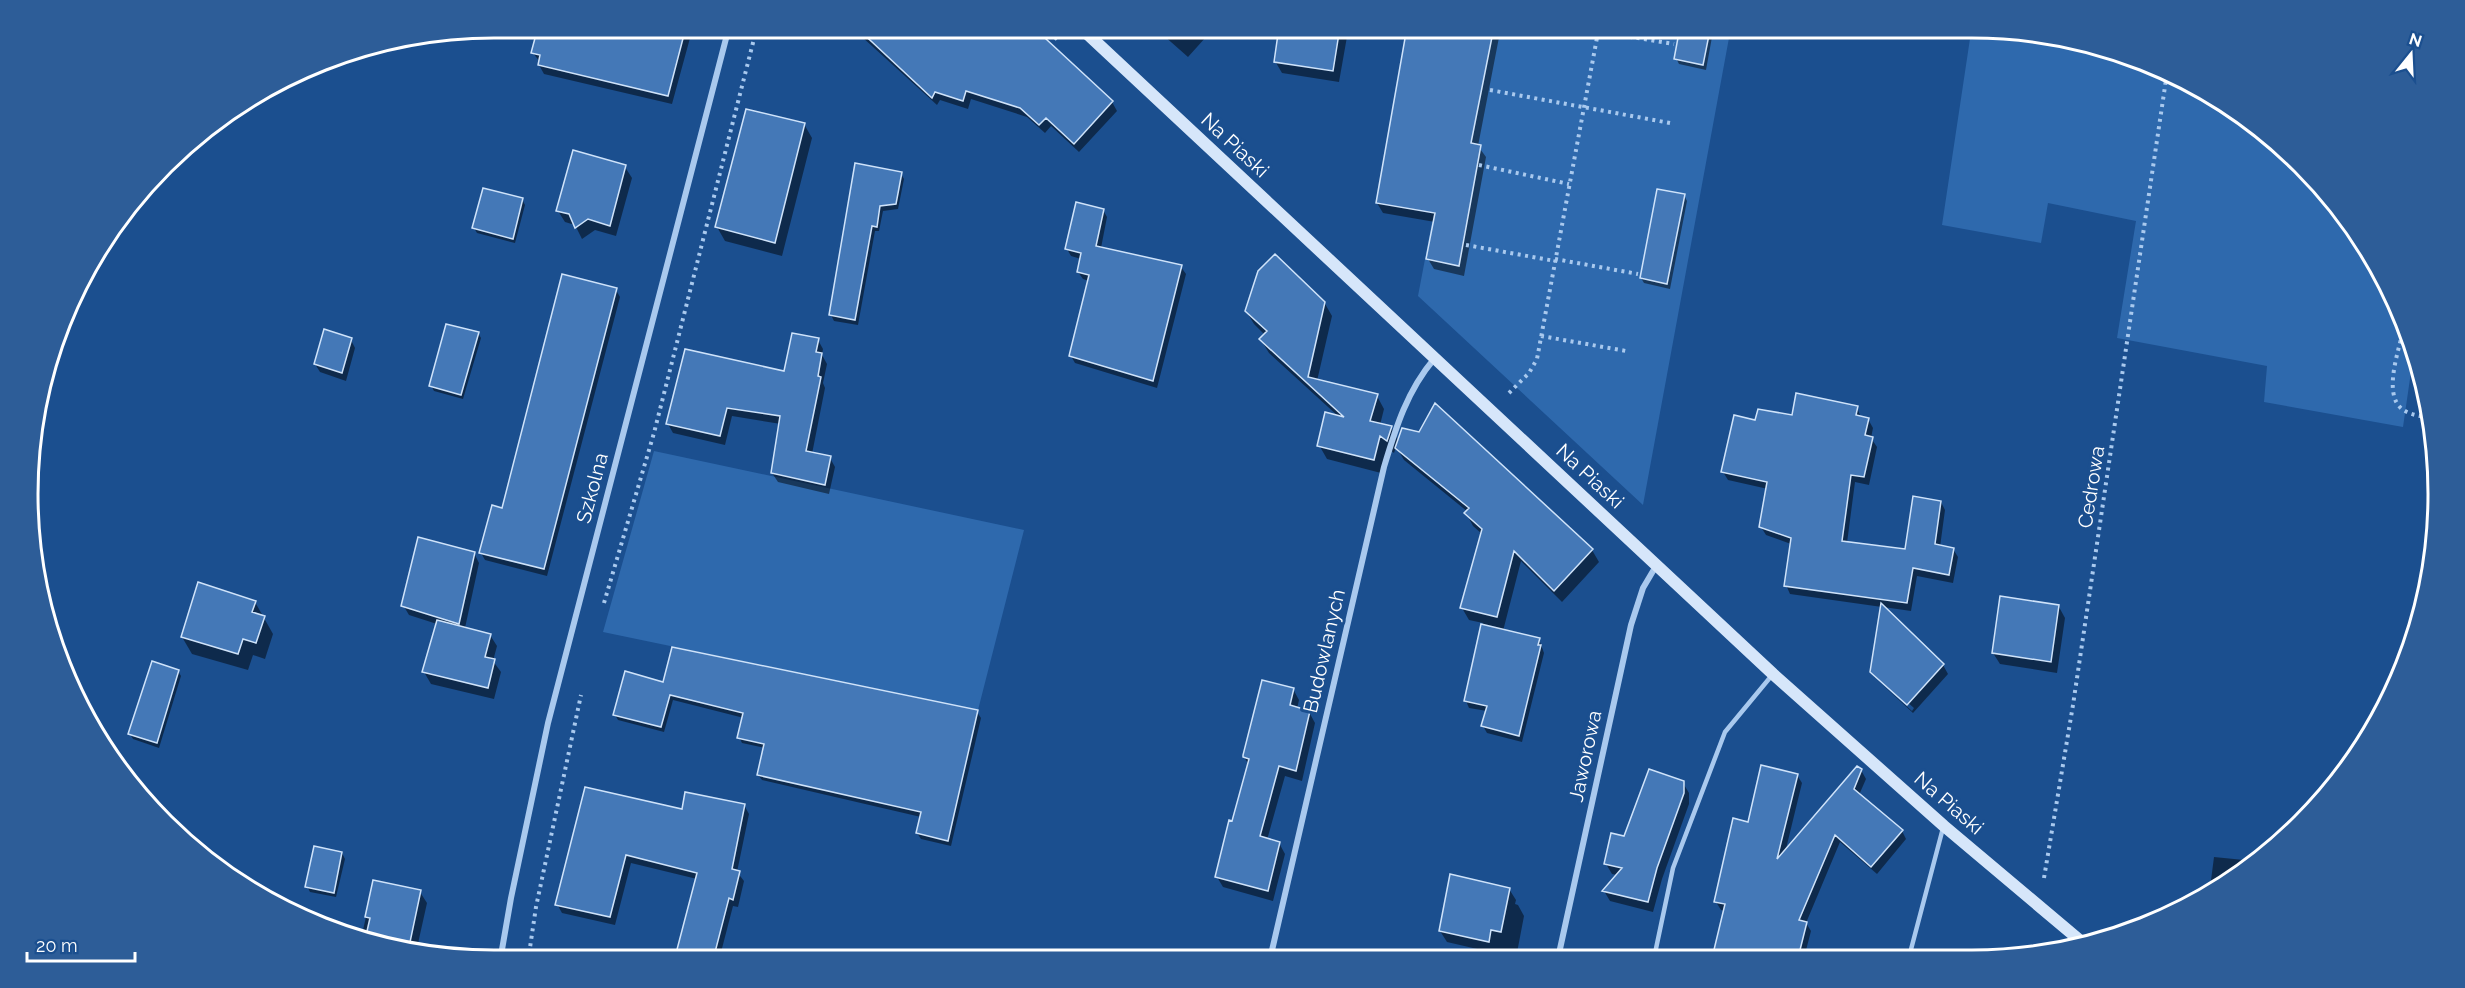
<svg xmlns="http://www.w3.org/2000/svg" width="2465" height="988" font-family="Raleway,sans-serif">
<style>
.green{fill:#2e69ad}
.shadow{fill:#0007}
.building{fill:#4478b7;stroke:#cfe3fa;stroke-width:1.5}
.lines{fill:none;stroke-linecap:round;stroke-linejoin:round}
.path{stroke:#a9c9ee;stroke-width:4;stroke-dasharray:3 4.5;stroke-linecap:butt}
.lane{stroke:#a9c9ee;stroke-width:4.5}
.street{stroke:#a9c9ee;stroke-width:6}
.secondary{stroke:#d6e6fa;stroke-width:12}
.labels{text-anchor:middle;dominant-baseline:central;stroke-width:6;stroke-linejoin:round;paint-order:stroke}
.street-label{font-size:20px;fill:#fff;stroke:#1b4f8f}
.rim{fill:none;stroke:#fff;stroke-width:3}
</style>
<rect width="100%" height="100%" fill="#1b4f8f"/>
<!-- green -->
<path class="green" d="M 1469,27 L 1731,27 L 1643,505 L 1418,296 Z
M 1946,27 L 1971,27 L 2121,52 L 2204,89 L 2279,143 L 2341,209 L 2390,287 L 2414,351 L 2403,427 L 2264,402 L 2267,366 L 2117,338 L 2136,221 L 2048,203 L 2041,243 L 1942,225 L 1971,32 Z
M 654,451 L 1024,530 L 978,710 L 603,632 Z"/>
<!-- shadow -->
<path class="shadow" d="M 539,27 L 693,27 L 672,104 L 544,74 L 539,65 L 540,62 L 533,53 Z
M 851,27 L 1032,27 L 1112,102 L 1117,111 L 1079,152 L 1051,126 L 1045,133 L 1027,117 L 971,99 L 968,109 L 940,100 L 937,105 Z
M 1154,27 L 1215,27 L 1188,57 Z
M 1281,27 L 1345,27 L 1348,31 L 1339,82 L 1282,73 L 1275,61 Z
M 1408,27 L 1501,27 L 1478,146 L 1486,157 L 1464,276 L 1434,269 L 1428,259 L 1435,222 L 1383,213 L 1377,203 Z
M 1682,27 L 1709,31 L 1712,37 L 1706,70 L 1679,64 L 1676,58 Z
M 804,124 L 812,138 L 782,256 L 725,241 L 717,227 Z
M 857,165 L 901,174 L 904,179 L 898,209 L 883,211 L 879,231 L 875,231 L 858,325 L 834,321 L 831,315 Z
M 625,167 L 632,178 L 616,236 L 595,230 L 582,239 L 575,225 L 565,222 L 558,211 Z
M 1684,195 L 1687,201 L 1670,289 L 1644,283 L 1641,278 Z
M 522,199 L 525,205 L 515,243 L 477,233 L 474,228 Z
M 1103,210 L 1107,217 L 1101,248 L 1181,267 L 1186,274 L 1157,388 L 1075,363 L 1071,356 L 1089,281 L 1083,279 L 1078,272 L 1081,259 L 1071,256 L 1067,249 Z
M 616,290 L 620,297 L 547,576 L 485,560 L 481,553 Z
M 1324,302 L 1332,316 L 1317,381 L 1377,396 L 1384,409 L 1380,425 L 1391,427 L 1399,442 L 1592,550 L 1599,562 L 1562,602 L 1521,561 L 1503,631 L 1539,639 L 1544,653 L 1522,742 L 1487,733 L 1483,726 L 1487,711 L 1469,708 L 1466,701 L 1483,623 L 1469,620 L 1462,608 L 1482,534 L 1473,526 L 1466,513 L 1468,512 L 1404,460 L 1396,447 L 1394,453 L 1388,448 L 1381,473 L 1327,459 L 1319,445 L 1339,417 L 1269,353 L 1261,340 L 1265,335 L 1254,324 L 1246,311 Z
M 478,333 L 481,338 L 463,399 L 434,391 L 431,385 Z
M 351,340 L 355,348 L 346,381 L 320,372 L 315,364 Z
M 818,340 L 823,349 L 822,355 L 827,364 L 823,383 L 825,388 L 812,454 L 830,458 L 835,467 L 829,494 L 778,482 L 772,473 L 781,424 L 732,416 L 725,445 L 673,433 L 668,424 L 785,373 Z
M 1857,407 L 1861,418 L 1868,419 L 1873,428 L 1871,438 L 1877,447 L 1869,485 L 1855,482 L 1847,543 L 1906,551 L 1941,502 L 1945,510 L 1940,547 L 1953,549 L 1958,557 L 1953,583 L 1917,576 L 1911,611 L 1883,607 L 1943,665 L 1948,674 L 1913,713 L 1876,679 L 1912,711 L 1914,708 L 1875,674 L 1875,678 L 1872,671 L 1882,607 L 1790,594 L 1786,585 L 1791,544 L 1766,535 L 1761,527 L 1768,489 L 1728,480 L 1723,472 L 1756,421 Z
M 474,553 L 479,563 L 465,628 L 490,635 L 497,646 L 493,661 L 501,672 L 494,699 L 431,684 L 424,672 L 437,624 L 409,615 L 403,605 Z
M 255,602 L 273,634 L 265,659 L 253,655 L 248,670 L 192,654 L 182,637 Z
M 2059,607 L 2065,618 L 2057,673 L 2000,664 L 1993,653 Z
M 178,671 L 181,676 L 159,748 L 133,739 L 130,734 Z
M 664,684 L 977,712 L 981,718 L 951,846 L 921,839 L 917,833 L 921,817 L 762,780 L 758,775 L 765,748 L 742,743 L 739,737 L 744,718 L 673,700 L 664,732 L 618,720 L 615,715 Z
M 1293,689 L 1299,700 L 1297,709 L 1309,712 L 1315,723 L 1302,781 L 1285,776 L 1267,840 L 1279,843 L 1285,854 L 1273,901 L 1223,887 L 1217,877 L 1249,765 L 1244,757 Z
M 1861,770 L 1866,779 L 1859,795 L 1902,831 L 1906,839 L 1877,874 L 1840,842 L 1806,923 L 1811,931 L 1804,958 L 1714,958 L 1725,911 L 1721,910 L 1716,902 L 1749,823 L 1797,775 L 1802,783 L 1785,853 Z
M 1683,783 L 1689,793 L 1689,804 L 1662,879 L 1653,912 L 1610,901 L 1604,891 L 1617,875 L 1612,874 L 1606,864 L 1625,838 Z
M 744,805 L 749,814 L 737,872 L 744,881 L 738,907 L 733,906 L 719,960 L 695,960 L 683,958 L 697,879 L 631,863 L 615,925 L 562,913 L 557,904 L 683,810 Z
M 342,853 L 345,859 L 336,897 L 310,892 L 307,886 Z
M 2214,857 L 2254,861 L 2210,888 Z
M 374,881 L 420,892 L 427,903 L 417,948 L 361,939 Z
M 1509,889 L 1516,900 L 1515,904 L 1518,905 L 1524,916 L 1516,958 L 1447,942 L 1440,931 Z"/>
<!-- building -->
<path class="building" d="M 538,27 L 596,27 L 624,34 L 626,27 L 686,27 L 668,96 L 538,65 L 540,55 L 531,53 Z
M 856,27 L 1033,27 L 1113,101 L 1074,144 L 1046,118 L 1039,125 L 1020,108 L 966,91 L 963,101 L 935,92 L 932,98 Z
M 1279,27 L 1340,27 L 1333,71 L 1274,62 Z
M 1407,27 L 1494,27 L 1471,143 L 1481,145 L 1459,266 L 1426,259 L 1435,213 L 1376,203 Z
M 1680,27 L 1710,30 L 1703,65 L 1674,59 Z
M 746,109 L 805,123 L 775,243 L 715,227 Z
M 573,150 L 626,165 L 610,226 L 588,219 L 575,228 L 569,214 L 556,211 Z
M 855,163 L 902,172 L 896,204 L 880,206 L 877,227 L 872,226 L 855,320 L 829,315 Z
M 483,188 L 523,198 L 513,239 L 472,228 Z
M 1657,189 L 1685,194 L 1667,284 L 1640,278 Z
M 1076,202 L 1104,209 L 1096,246 L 1182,265 L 1153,381 L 1069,356 L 1089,275 L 1077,272 L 1081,253 L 1065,249 Z
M 1275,254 L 1325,302 L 1308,377 L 1378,394 L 1370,421 L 1392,426 L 1387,441 L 1380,436 L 1374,460 L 1317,446 L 1325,412 L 1344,417 L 1259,339 L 1267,331 L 1245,311 L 1258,271 Z
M 562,274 L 617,288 L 544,569 L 479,553 L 492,505 L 502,508 Z
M 446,324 L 479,332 L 461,395 L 429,386 Z
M 324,329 L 352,338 L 342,373 L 314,364 Z
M 792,333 L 819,338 L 816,352 L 822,353 L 818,376 L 821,377 L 806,451 L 831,456 L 825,485 L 771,473 L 780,416 L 727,408 L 720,436 L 666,424 L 685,349 L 784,371 Z
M 1796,393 L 1858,406 L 1856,415 L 1869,418 L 1865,435 L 1873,437 L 1864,477 L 1851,475 L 1842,541 L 1905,549 L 1913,496 L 1941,501 L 1935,544 L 1954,548 L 1949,575 L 1913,568 L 1907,603 L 1784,586 L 1791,538 L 1759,527 L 1767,482 L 1721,472 L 1734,415 L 1755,420 L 1758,409 L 1792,415 Z
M 1435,403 L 1593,549 L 1554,591 L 1514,551 L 1497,617 L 1460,608 L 1482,529 L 1464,513 L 1469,508 L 1395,448 L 1402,428 L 1419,432 Z
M 418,537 L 475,552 L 459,624 L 401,606 Z
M 198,582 L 256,601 L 252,612 L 265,616 L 256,643 L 243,639 L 238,654 L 181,637 Z
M 2000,596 L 2059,605 L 2051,662 L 1992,653 Z
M 1881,603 L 1944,664 L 1907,705 L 1870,672 Z
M 437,620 L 491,634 L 485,657 L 495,659 L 488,688 L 422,672 Z
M 1481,624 L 1540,638 L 1538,645 L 1541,645 L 1519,736 L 1481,726 L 1487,706 L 1464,701 Z
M 672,647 L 978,710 L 948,841 L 916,833 L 921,812 L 757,775 L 764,744 L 737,738 L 743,713 L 670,695 L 661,727 L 613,715 L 625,671 L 663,682 Z
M 152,661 L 179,670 L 157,743 L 128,734 Z
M 1262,680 L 1294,688 L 1290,705 L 1310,711 L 1296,771 L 1279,766 L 1260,836 L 1280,842 L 1268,891 L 1215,877 L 1229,820 L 1232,821 L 1249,759 L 1243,757 L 1243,755 Z
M 1761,765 L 1798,774 L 1777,859 L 1857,766 L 1862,769 L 1854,789 L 1903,830 L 1871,867 L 1835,835 L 1799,920 L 1807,922 L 1798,958 L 1712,958 L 1725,904 L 1714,902 L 1733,818 L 1748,822 Z
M 1649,769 L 1684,781 L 1684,793 L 1657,868 L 1648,902 L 1602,891 L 1622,868 L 1604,864 L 1611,833 L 1624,836 Z
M 585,787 L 682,809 L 685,792 L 745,804 L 732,869 L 740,871 L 733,900 L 729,898 L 713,960 L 674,961 L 697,873 L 626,855 L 610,917 L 555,905 Z
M 314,846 L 342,852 L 334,893 L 305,887 Z
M 1450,874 L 1510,888 L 1501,932 L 1491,930 L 1489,942 L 1439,931 Z
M 373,880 L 421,890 L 409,947 L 365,940 L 370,918 L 365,917 Z"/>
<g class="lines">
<!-- path -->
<path class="path" d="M 1044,27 L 1059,41
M 1570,27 L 1674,44
M 1490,90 L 1670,123
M 1479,165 L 1569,184
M 1466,245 L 1555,261
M 1555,259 L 1638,274
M 2404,326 C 2400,348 2382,393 2402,409 C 2410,415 2420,416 2430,418
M 1541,336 L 1626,351
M 1509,393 L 1529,373 L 1537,359 L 1599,27
M 604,603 L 654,433 L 757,27
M 2044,878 L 2073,705 L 2167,73
M 528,961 L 536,907 L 581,695"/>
<!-- lane -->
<path class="lane" d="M 1909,957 L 1943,828
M 1654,958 L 1673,868 L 1725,732 L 1773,674"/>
<!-- street -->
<path class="street" d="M 1558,958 L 1631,625 L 1643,588 L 1656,566
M 1270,959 L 1384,467 C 1396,427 1407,391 1434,359
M 500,961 L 511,898 L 548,723 L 729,27"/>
<!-- secondary -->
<path class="secondary" d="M 1080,27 L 1773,674 L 1944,826 L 2083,943"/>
</g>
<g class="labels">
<!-- street labels -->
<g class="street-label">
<text transform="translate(1235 145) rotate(43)">Na Piaski</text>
<text transform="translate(1590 476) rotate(43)">Na Piaski</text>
<text transform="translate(2091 487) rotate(-81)">Cedrowa</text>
<text transform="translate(592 488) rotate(-75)">Szkolna</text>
<text transform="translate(1324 651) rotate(-77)">Budowlanych</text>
<text transform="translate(1585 756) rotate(-78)">Jaworowa</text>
<text transform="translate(1949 803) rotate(41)">Na Piaski</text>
</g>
</g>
<!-- crop -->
<path d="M0 0H2465V988H0ZM494 38H1972A456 456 0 0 1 2428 494V494A456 456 0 0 1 1972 950H494A456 456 0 0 1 38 494V494A456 456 0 0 1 494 38Z" fill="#2d5d98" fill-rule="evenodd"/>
<path class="rim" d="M494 38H1972A456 456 0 0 1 2428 494V494A456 456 0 0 1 1972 950H494A456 456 0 0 1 38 494V494A456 456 0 0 1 494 38Z"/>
<!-- north arrow -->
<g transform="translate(2411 54) rotate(18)" stroke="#1b4f8f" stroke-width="4.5" paint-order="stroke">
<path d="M0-4.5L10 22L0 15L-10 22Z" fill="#ffffff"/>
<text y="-9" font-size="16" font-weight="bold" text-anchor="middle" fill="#ffffff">N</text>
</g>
<!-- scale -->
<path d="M27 952v9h108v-9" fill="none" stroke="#ffffff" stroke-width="3"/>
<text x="36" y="952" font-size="18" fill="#ffffff" stroke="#1b4f8f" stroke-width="4.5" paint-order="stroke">20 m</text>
</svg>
